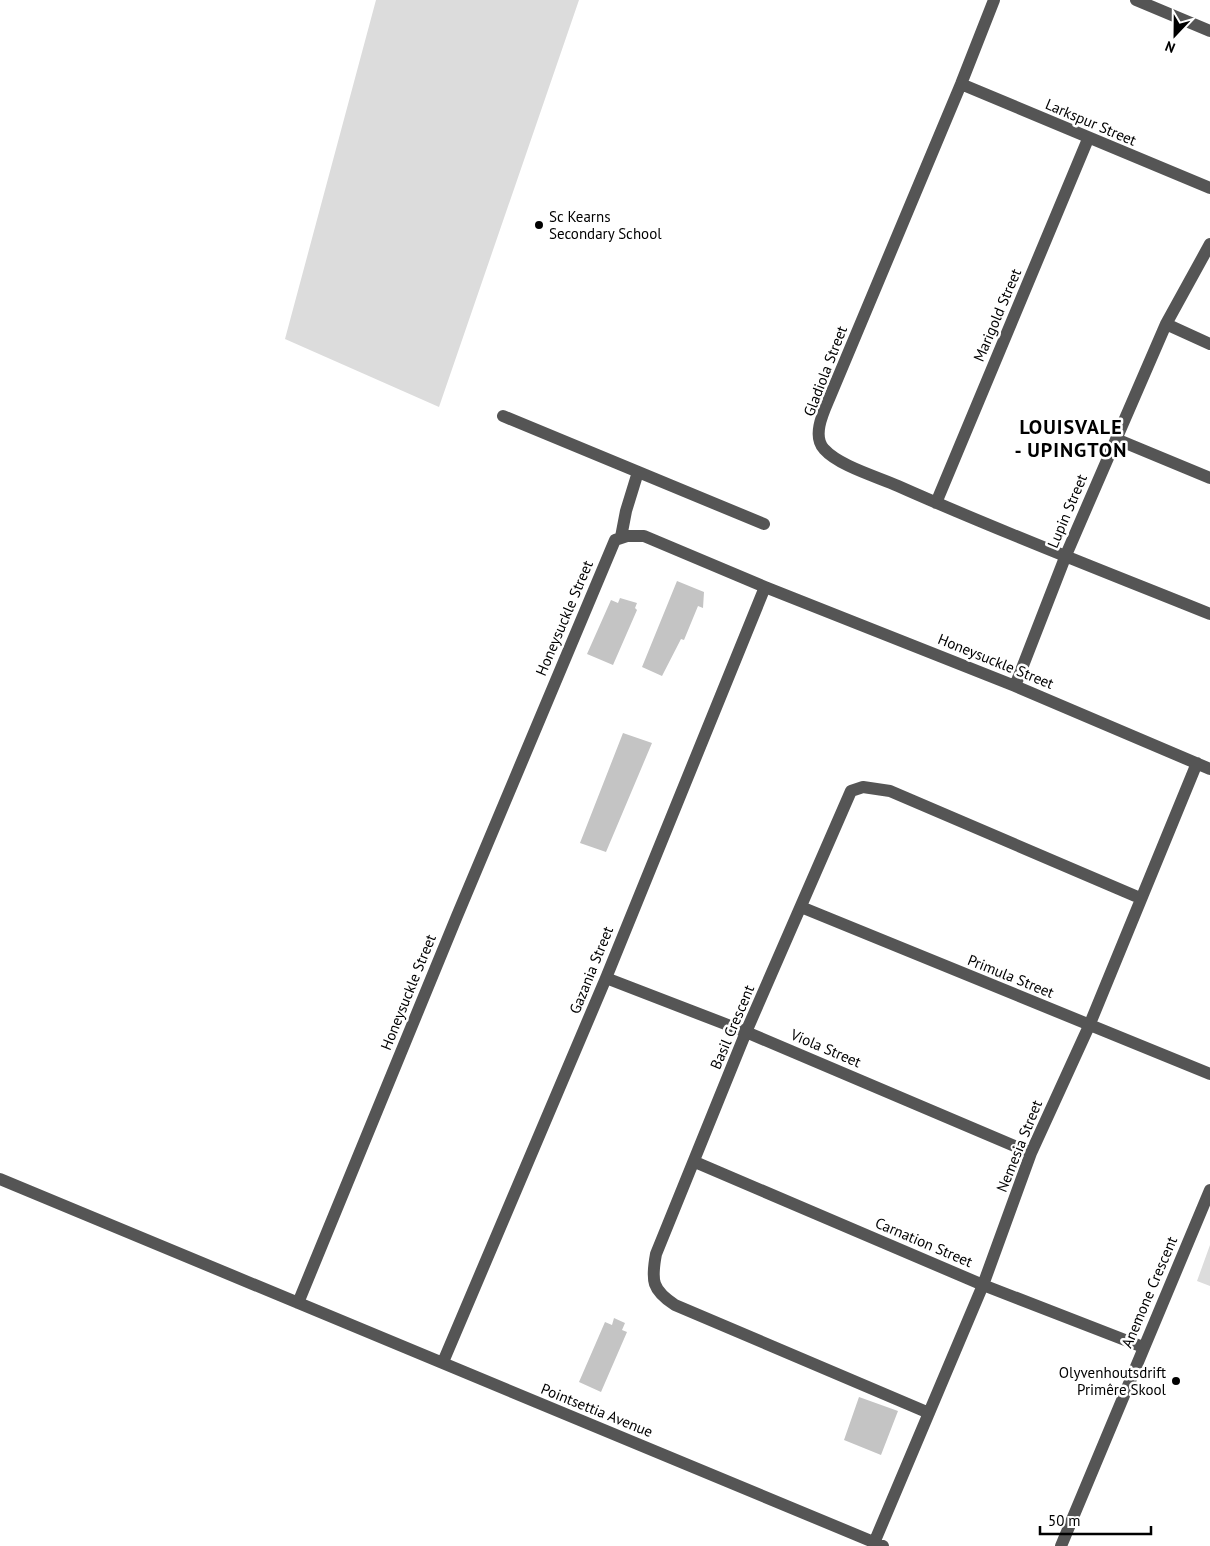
<svg xmlns="http://www.w3.org/2000/svg" width="1210" height="1546" font-family="'PT Sans',sans-serif">
<style>
.green{fill:#dcdcdc}
.building{fill:#c4c4c4}
.lines{fill:none;stroke-linecap:round;stroke-linejoin:round}
.minor{stroke:#555;stroke-width:12}
.poi-dot{fill:#000;stroke:#fff;stroke-width:2}
.labels{text-anchor:middle;dominant-baseline:central;stroke-width:5;stroke-linejoin:round;paint-order:stroke}
.street-label{font-size:15px;fill:#000;stroke:#fff}
.poi-label{font-size:15px;fill:#000;stroke:#fff;text-anchor:start}
.district-label{font-size:20px;font-weight:bold;letter-spacing:1px;fill:#000;stroke:#fff}
</style>
<rect width="100%" height="100%" fill="#fff"/>
<!-- green -->
<path class="green" d="M 376,0 L 579,0 L 439,407 L 285,339 Z
M 1210,1245 L 1210,1286 L 1197,1281 Z"/>
<!-- building -->
<path class="building" d="M 677,581 L 704,592 L 703,608 L 698,606 L 684,640 L 681,639 L 662,676 L 642,667 Z
M 620,598 L 637,603 L 635,608 L 637,610 L 613,665 L 587,654 L 611,600 L 618,603 Z
M 623,733 L 652,743 L 606,852 L 580,843 Z
M 614,1318 L 625,1323 L 622,1330 L 627,1332 L 601,1392 L 579,1382 L 605,1322 L 612,1325 Z
M 859,1397 L 898,1411 L 881,1455 L 844,1440 Z"/>
<g class="lines">
<!-- minor -->
<path class="minor" d="M 994,0 L 961,84 L 829,399 C 823,413 812,436 824,449 C 839,466 878,477 898,486 C 1001,532 1106,572 1210,614
M 1136,0 L 1210,31
M 961,84 L 1210,188
M 1166,324 L 1210,344
M 503,416 L 764,524
M 1116,439 L 1210,478
M 936,503 L 1088,139
M 621,537 L 626,511 L 638,472
M 1015,686 L 1066,555 L 1166,324 L 1210,244
M 801,907 L 1210,1074
M 606,978 L 746,1032 L 1031,1153
M 695,1162 L 983,1285 L 1143,1347
M 0,1179 L 883,1546
M 298,1303 L 457,916 L 615,540 L 627,536 L 644,536 L 765,587 L 1015,686 L 1210,769
M 443,1362 L 606,978 L 765,587
M 929,1413 L 675,1305 C 652,1290 651,1281 656,1254 L 746,1032 L 851,791 L 863,787 L 890,791 L 1140,898
M 874,1543 L 983,1285 L 1031,1153 L 1089,1026 L 1197,763
M 1061,1546 L 1210,1190"/>
</g>
<!-- markers -->
<g class="poi-dot">
<circle cx="539" cy="225" r="5"/>
<circle cx="1176" cy="1381" r="5"/>
</g>
<g class="labels">
<!-- street labels -->
<g class="street-label">
<text transform="translate(1091 122) rotate(23)">Larkspur Street</text>
<text transform="translate(997 315) rotate(-67)">Marigold Street</text>
<text transform="translate(825 371) rotate(-69)">Gladiola Street</text>
<text transform="translate(1067 511) rotate(-67)">Lupin Street</text>
<text transform="translate(564 618) rotate(-67)">Honeysuckle Street</text>
<text transform="translate(996 661) rotate(22)">Honeysuckle Street</text>
<text transform="translate(591 970) rotate(-68)">Gazania Street</text>
<text transform="translate(1011 976) rotate(22)">Primula Street</text>
<text transform="translate(408 992) rotate(-68)">Honeysuckle Street</text>
<text transform="translate(732 1027) rotate(-67)">Basil Crescent</text>
<text transform="translate(826 1048) rotate(23)">Viola Street</text>
<text transform="translate(1019 1146) rotate(-68)">Nemesia Street</text>
<text transform="translate(924 1242) rotate(23)">Carnation Street</text>
<text transform="translate(1149 1292) rotate(-67)">Anemone Crescent</text>
<text transform="translate(597 1410) rotate(22)">Pointsettia Avenue</text>
</g>
<!-- poi labels -->
<g class="poi-label">
<text x="549" y="216">Sc Kearns<tspan x="549" dy="17">Secondary School</tspan></text>
<text x="1166" y="1372" text-anchor="end">Olyvenhoutsdrift<tspan x="1166" dy="17">Primêre Skool</tspan></text>
</g>
<!-- district labels -->
<g class="district-label">
<text x="1071" y="427">LOUISVALE<tspan x="1071" dy="23">- UPINGTON</tspan></text>
</g>
</g>
<!-- north arrow -->
<g transform="translate(1175 35) rotate(202)" stroke="#ffffff" stroke-width="4" paint-order="stroke">
<path d="M0-4L9 19L0 12L-9 19Z" fill="#000000"/>
<text y="-8" font-size="14" font-weight="bold" text-anchor="middle" fill="#000000">N</text>
</g>
<!-- scale -->
<path d="M1040 1526v8h111v-8" fill="none" stroke="#000000" stroke-width="2.5"/>
<text x="1048" y="1526" font-size="15" fill="#000000" stroke="#ffffff" stroke-width="4" paint-order="stroke">50 m</text>
</svg>
